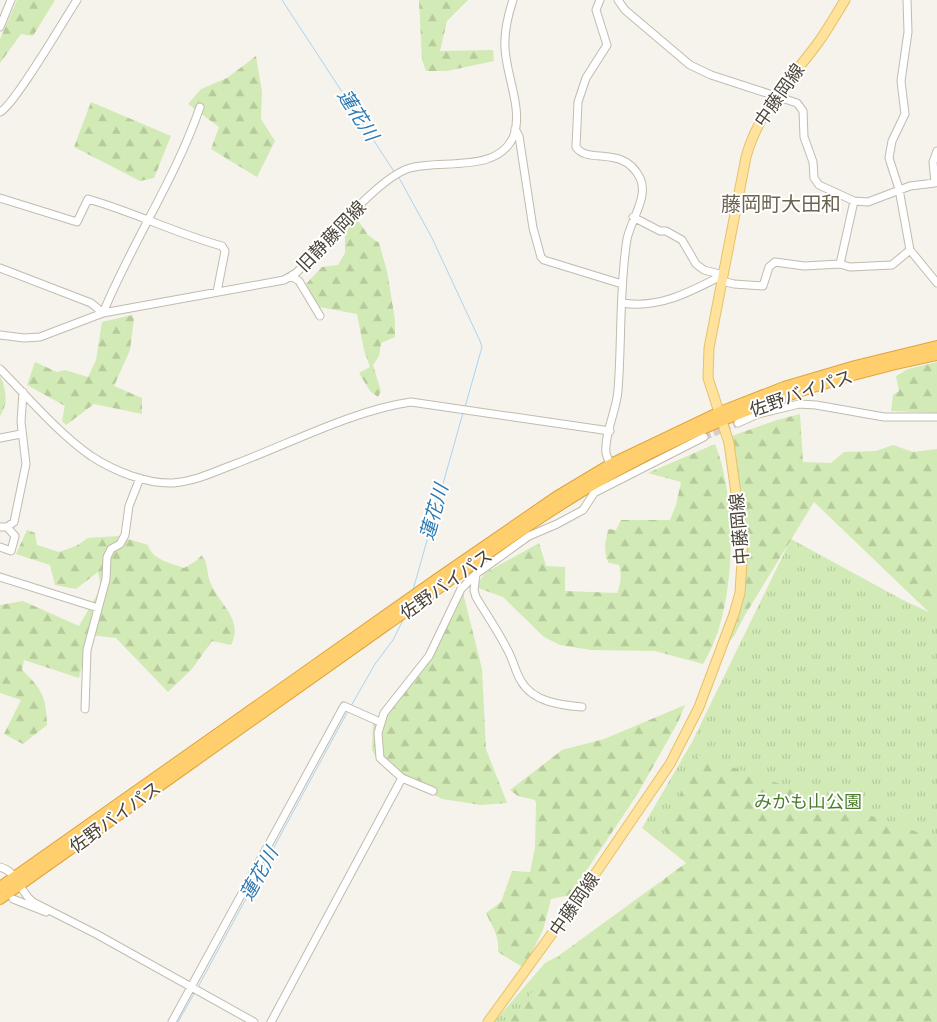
<svg xmlns="http://www.w3.org/2000/svg" width="937" height="1022" font-family="Roboto,'Noto Sans JP',sans-serif">
<style>
.grass{fill:url(#grass-tufts)}
.forest{fill:url(#forest-firs)}
.lines{fill:none;stroke-linecap:round;stroke-linejoin:round}
.stream{stroke:#a9d4f2;stroke-width:1}
.minor-tunnel{stroke:#d4d0c8;stroke-width:7;stroke-dasharray:7 3.5;stroke-linecap:butt}
.minor-casing{stroke:#c2bbae;stroke-width:9}
.major-casing{stroke:#e6c16a;stroke-width:11}
.highway-casing{stroke:#e0a43c;stroke-width:12}
.minor{stroke:#fff;stroke-width:7}
.major{stroke:#ffe39c;stroke-width:9}
.highway{stroke:#ffcf6e;stroke-width:10}
.labels{text-anchor:middle;dominant-baseline:central;stroke-width:4;stroke-linejoin:round;paint-order:stroke}
.street-label{font-size:18px;fill:#4b4439;stroke:#fff}
.park-label{font-size:18px;fill:#4a7f2a;stroke:#fff}
.water-label{font-size:19px;font-style:italic;fill:#2e7ab2;stroke:#fff}
.quarter-label{font-size:20px;fill:#6e6250;stroke:#fff}
</style>
<defs>
<pattern id="grass-tufts" width="24" height="20" patternUnits="userSpaceOnUse" patternTransform="scale(1.25)"><rect width="24" height="20" fill="#d2eab5"/><path d="M3 7l-1-3M5 7V3M7 7l1-3M15 17l-1-3M17 17v-4M19 17l1-3" fill="none" stroke="#b6ca9c"/></pattern>
<pattern id="forest-firs" width="22" height="20" patternUnits="userSpaceOnUse" patternTransform="scale(1.25)"><rect width="22" height="20" fill="#d2eab5"/><path d="M5 1l3.5 6h-7zM16 11l3.5 6h-7z" fill="#b6ca9c"/></pattern>
</defs>
<rect width="100%" height="100%" fill="#f6f3ec"/>
<!-- grass -->
<path class="grass" d="M 791,539 L 901,599 L 937,616 L 937,1022 L 494,1022 L 545,963 L 704,877 L 642,828 L 692,742 Z"/>
<!-- forest -->
<path class="forest" d="M 17,0 L 55,0 L 33,36 L 21,34 L 0,63 L 0,39 Z
M 419,0 L 468,0 L 447,21 L 440,51 L 493,50 L 494,61 L 447,71 L 426,71 L 422,60 Z
M 256,56 L 262,92 L 261,119 L 275,141 L 257,177 L 211,149 L 219,127 L 188,104 L 201,89 L 227,78 Z
M 91,102 L 171,136 L 154,178 L 140,181 L 74,147 Z
M 357,219 L 368,235 L 379,243 L 387,271 L 395,320 L 395,337 L 381,343 L 379,356 L 373,365 L 381,391 L 378,397 L 370,391 L 359,373 L 370,367 L 364,350 L 357,314 L 319,307 L 306,284 L 322,267 L 338,265 L 345,253 L 345,232 Z
M 132,315 L 134,319 L 130,350 L 114,386 L 142,398 L 142,414 L 94,404 L 66,425 L 62,421 L 65,406 L 27,385 L 35,362 L 57,372 L 65,370 L 88,377 L 96,360 L 102,322 Z
M 937,362 L 937,413 L 891,411 L 893,395 L 899,391 L 896,376 L 908,369 Z
M 0,376 C 6,389 9,403 0,416 Z
M 800,414 L 803,462 L 831,463 L 844,452 L 876,451 L 893,445 L 913,452 L 937,449 L 937,620 L 814,502 L 745,615 L 734,636 L 728,643 C 753,572 747,508 729,437 L 777,420 Z
M 715,444 C 738,501 737,611 703,664 L 655,651 L 591,650 L 560,645 L 544,637 L 503,597 L 475,587 L 485,573 L 539,543 L 546,566 L 565,567 L 565,591 L 617,593 C 621,584 622,574 619,565 L 609,563 L 606,558 L 605,545 L 608,529 L 616,530 L 621,520 L 670,520 L 676,505 L 681,482 L 648,473 Z
M 27,530 L 35,533 L 37,545 L 59,552 L 76,546 L 88,538 L 118,536 L 148,545 C 152,560 171,563 184,568 L 196,561 L 202,555 C 209,564 206,574 211,584 C 220,605 244,620 231,645 L 212,641 L 192,669 L 168,692 L 116,638 L 90,635 L 79,678 L 24,660 L 22,670 C 43,690 46,697 47,725 L 23,744 L 4,734 L 21,700 L 0,693 L 0,605 L 23,601 L 79,626 L 101,588 L 98,572 L 76,589 L 55,585 L 50,565 L 16,554 Z
M 463,593 L 482,669 L 486,749 L 507,803 L 481,805 L 442,799 L 378,761 L 372,750 L 373,724 L 375,720 L 424,660 Z
M 685,705 L 678,722 L 637,795 L 570,895 L 551,899 L 543,930 L 524,968 L 498,952 C 500,937 492,926 486,913 L 501,902 L 512,871 L 530,872 L 535,848 L 536,803 L 535,800 L 518,796 L 510,790 L 562,750 L 604,739 Z
M 698,755 L 937,839 L 937,1022 L 509,1022 L 561,954 L 686,863 L 664,830 Z"/>
<g class="lines">
<!-- stream -->
<path class="stream" d="M 282,0 L 395,173
M 398,176 L 432,238 L 480,341 L 482,347 L 465,407
M 413,590 L 463,413
M 351,706 L 375,664 L 393,640 L 403,620
M 198,987 L 348,711
M 178,1022 L 195,992"/>
<!-- minor-tunnel -->
<path class="minor-tunnel" d="M 704,437 L 738,423"/>
<!-- minor casing -->
<g class="minor-casing">
<path id="minor" d="M 600,0 L 596,10 L 607,45 L 586,78 L 578,102 L 576,147 C 588,165 623,144 640,178 C 649,196 631,220 627,239 C 619,289 622,340 618,390 C 617,410 604,433 606,453 C 607,458 610,463 612,467
M 618,0 L 625,10 L 690,65 L 711,75 L 797,103 L 803,111 L 804,137 L 813,162 L 814,178 L 819,185 L 854,201 L 868,202 L 910,186 L 935,183 L 933,162 L 937,151
M 907,0 L 908,32 L 901,81 L 905,114 L 892,141 L 889,158 L 899,189 L 910,250 L 937,283
M 0,27 L 11,0
M 0,112 C 14,106 65,18 77,0
M 515,129 L 519,136 L 533,228 L 541,257 L 544,260 L 622,284
M 0,198 L 77,222 L 88,199 C 134,212 177,234 222,246 L 225,251 L 217,292
M 633,217 L 660,231 L 666,231 L 682,240 L 696,264 L 704,270 L 723,275
M 840,264 L 854,201
M 0,268 L 91,303 L 103,313 C 132,242 175,180 200,107
M 291,276 L 299,281 L 320,316
M 722,281 L 734,284 L 763,286 L 769,267 L 775,262 L 804,266 L 840,264 L 850,267 L 892,265 L 910,250
M 622,303 C 659,309 690,292 723,275
M 0,335 L 24,338 L 40,337 L 103,313 L 284,280 L 296,273 C 324,246 376,178 410,168 C 442,159 499,174 514,135 C 523,109 506,75 505,48 C 504,32 508,15 513,0
M 0,369 C 29,398 57,432 91,456 C 114,471 146,484 173,483 C 196,481 214,472 235,464 C 289,444 354,410 411,402 L 610,431
M 738,423 L 758,414 L 799,404 L 816,405 L 884,417 L 937,417
M 0,438 L 21,434
M 0,527 L 7,527 L 14,522 L 26,464 L 21,422 L 23,392
M 0,547 L 11,551 L 15,536 L 7,527
M 476,574 L 474,590 L 476,597 C 486,614 498,631 507,649 C 513,659 515,671 521,681 C 533,702 560,705 582,707
M 0,577 L 98,608
M 85,709 L 87,650 L 106,579 L 107,557 L 111,549 L 120,544 L 125,535 L 129,506 L 140,478
M 433,791 L 402,778 L 380,758 L 378,733 L 384,713 L 429,656 L 461,589 L 476,574 L 529,536 L 557,524 L 583,510 L 594,493 L 704,437
M 0,867 C 19,872 19,892 33,902 L 98,935 L 254,1022
M 13,899 L 46,912
M 172,1022 L 344,706 L 380,722
M 271,1022 L 402,778"/>
</g>
<!-- major casing -->
<g class="major-casing">
<path id="major" d="M 488,1022 L 593,877 L 670,764 L 699,707 L 734,614 L 740,593 L 743,544 L 729,443 L 708,378 L 709,348 L 746,157 C 759,109 792,79 820,40 C 829,27 837,13 845,0"/>
</g>
<!-- highway casing -->
<g class="highway-casing">
<path id="highway" d="M 0,887 L 437,579 L 556,497 L 611,464 L 720,412 L 784,387 L 855,366 L 937,346
M 0,899 C 129,809 256,716 385,626 C 460,574 534,518 613,473 C 712,418 826,377 937,355"/>
</g>
<!-- minor -->
<use href="#minor" class="minor"/>
<!-- major -->
<use href="#major" class="major"/>
<!-- highway -->
<use href="#highway" class="highway"/>
</g>
<g class="labels">
<!-- street labels -->
<g class="street-label">
<text transform="translate(779 95) rotate(-55)">中藤岡線</text>
<text transform="translate(331 236) rotate(-46)">旧静藤岡線</text>
<text transform="translate(801 393) rotate(-19)">佐野バイパス</text>
<text transform="translate(739 529) rotate(-95)">中藤岡線</text>
<text transform="translate(446 584) rotate(-35)">佐野バイパス</text>
<text transform="translate(115 817) rotate(-36)">佐野バイパス</text>
<text transform="translate(574 904) rotate(-55)">中藤岡線</text>
</g>
<!-- park labels -->
<g class="park-label">
<text x="808" y="801">みかも山公園</text>
</g>
<!-- water labels -->
<g class="water-label">
<text transform="translate(358 115) rotate(57)">蓮花川</text>
<text transform="translate(434 512) rotate(-74)">蓮花川</text>
<text transform="translate(259 874) rotate(-61)">蓮花川</text>
</g>
<!-- quarter labels -->
<g class="quarter-label">
<text x="781" y="204">藤岡町大田和</text>
</g>
</g>
</svg>
